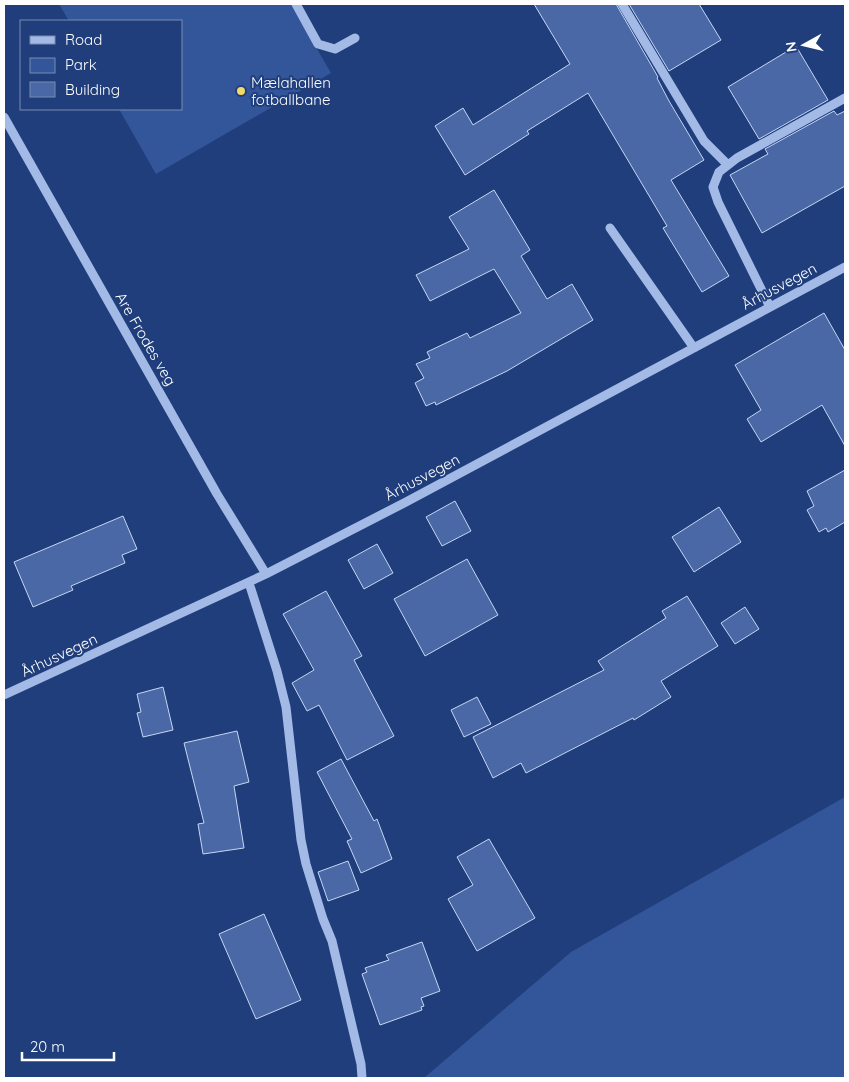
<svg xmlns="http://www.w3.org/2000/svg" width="849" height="1082" font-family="Quicksand,sans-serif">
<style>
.green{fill:#33569a}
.building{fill:#4968a5;stroke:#c6d6f5}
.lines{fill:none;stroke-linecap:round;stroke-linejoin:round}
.minor{stroke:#a3bae6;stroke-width:9}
.poi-dot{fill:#f3da64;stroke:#203e7c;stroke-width:2}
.labels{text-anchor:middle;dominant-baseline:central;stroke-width:4;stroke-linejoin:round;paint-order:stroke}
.poi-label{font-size:15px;fill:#fff;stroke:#203e7c;text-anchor:start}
.street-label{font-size:15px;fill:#fff;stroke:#203e7c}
</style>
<rect width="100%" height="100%" fill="#203e7c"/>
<!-- green -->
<path class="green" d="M 59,4 L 291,4 L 331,73 L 156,174 L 119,109 L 181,109 L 181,21 L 69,21 Z
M 845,797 L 845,1078 L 424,1078 L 571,952 Z"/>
<!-- building -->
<path class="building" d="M 534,4 L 616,4 L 658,77 L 657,78 L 669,101 L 704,160 L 671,180 L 729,276 L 702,292 L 663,228 L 667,226 L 588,93 L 527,131 L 529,134 L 465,175 L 435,126 L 463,108 L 473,125 L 570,64 Z
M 629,4 L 699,4 L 721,40 L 669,71 Z
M 796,46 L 828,100 L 759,139 L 728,87 Z
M 834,111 L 837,115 L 845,111 L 845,186 L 762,233 L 730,175 L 768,154 L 765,149 Z
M 494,190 L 530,250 L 521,256 L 547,299 L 572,284 L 593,320 L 507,371 L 436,405 L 435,402 L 426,406 L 415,383 L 424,378 L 416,364 L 430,358 L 427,352 L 467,333 L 470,338 L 521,313 L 494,269 L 430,301 L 416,275 L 469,249 L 449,217 Z
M 824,313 L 845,350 L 845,446 L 822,405 L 761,442 L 747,419 L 761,410 L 735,365 Z
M 845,470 L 845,522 L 828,532 L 826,528 L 819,532 L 807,510 L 814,506 L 807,491 Z
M 455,501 L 471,531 L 442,546 L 426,517 Z
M 719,507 L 741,542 L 694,572 L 672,537 Z
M 123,516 L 137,549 L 122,555 L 125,563 L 71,586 L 73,590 L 33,607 L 14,562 Z
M 377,544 L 393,573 L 364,589 L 348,560 Z
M 467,559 L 498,615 L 425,656 L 394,599 Z
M 326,591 L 362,656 L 354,660 L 394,736 L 347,760 L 319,705 L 307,711 L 292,683 L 314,670 L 283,614 Z
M 687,596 L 718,646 L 661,681 L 671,697 L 634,720 L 633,718 L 526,773 L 521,763 L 493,778 L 473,737 L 604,670 L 598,661 L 666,618 L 662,611 Z
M 745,607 L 759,629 L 735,644 L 721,623 Z
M 163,687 L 173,730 L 143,737 L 137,713 L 141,712 L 137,694 Z
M 477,697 L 491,724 L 464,737 L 451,710 Z
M 237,731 L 249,782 L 234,786 L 244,848 L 203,854 L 198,824 L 204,823 L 184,743 Z
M 341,759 L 374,821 L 377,819 L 392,859 L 361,873 L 347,841 L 352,839 L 317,772 Z
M 489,839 L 535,918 L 477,951 L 448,899 L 473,885 L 457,857 Z
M 348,861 L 359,890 L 328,901 L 318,872 Z
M 264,914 L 301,1000 L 256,1019 L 219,934 Z
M 422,942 L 440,991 L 421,998 L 424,1006 L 421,1007 L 422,1010 L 380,1025 L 362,974 L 367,972 L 365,968 L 389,960 L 386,955 Z"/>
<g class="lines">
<!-- minor -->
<path class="minor" d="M 296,4 L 318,44 L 335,49 L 355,38
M 622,4 L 704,141 L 728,165
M 4,117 L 217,494 L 266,574
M 610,228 L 694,348
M 770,307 L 718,202 L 713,187 L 719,172 L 737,158 L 845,98
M 249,583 L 277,671 L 286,707 L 301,840 L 306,864 L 323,919 L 332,941 L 361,1064 L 362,1078
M 4,695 L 266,574 L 406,502 L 845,267"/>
</g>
<!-- markers -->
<circle class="poi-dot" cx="241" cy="91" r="5"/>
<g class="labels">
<!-- poi labels -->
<g class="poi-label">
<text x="251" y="82">Mælahallen<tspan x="251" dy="17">fotballbane</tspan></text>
</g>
<!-- street labels -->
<g class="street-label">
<text transform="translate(779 286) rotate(-28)">Århusvegen</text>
<text transform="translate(146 339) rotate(60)">Are Frodes veg</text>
<text transform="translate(422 477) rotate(-28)">Århusvegen</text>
<text transform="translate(59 655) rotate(-25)">Århusvegen</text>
</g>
</g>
<!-- border -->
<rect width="849" height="1082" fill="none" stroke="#ffffff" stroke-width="10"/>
<!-- legend -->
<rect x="20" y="20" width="162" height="90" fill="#203e7c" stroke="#798bb0"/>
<rect x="30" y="36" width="25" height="8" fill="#a3bae6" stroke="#798bb0"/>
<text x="65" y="45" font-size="15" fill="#ffffff">Road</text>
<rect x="30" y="58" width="25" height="15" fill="#33569a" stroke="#798bb0"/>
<text x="65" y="70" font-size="15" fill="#ffffff">Park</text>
<rect x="30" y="82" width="25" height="15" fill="#4968a5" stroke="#798bb0"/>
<text x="65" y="95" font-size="15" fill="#ffffff">Building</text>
<!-- north arrow -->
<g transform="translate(804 45) rotate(262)" stroke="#203e7c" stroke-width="4" paint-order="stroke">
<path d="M0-4L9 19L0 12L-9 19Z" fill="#ffffff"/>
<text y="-8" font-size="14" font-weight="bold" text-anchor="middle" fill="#ffffff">N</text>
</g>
<!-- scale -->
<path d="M22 1052v8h92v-8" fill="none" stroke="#ffffff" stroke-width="2.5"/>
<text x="30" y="1052" font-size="15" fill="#ffffff" stroke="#203e7c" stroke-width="4" paint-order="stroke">20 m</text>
</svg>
